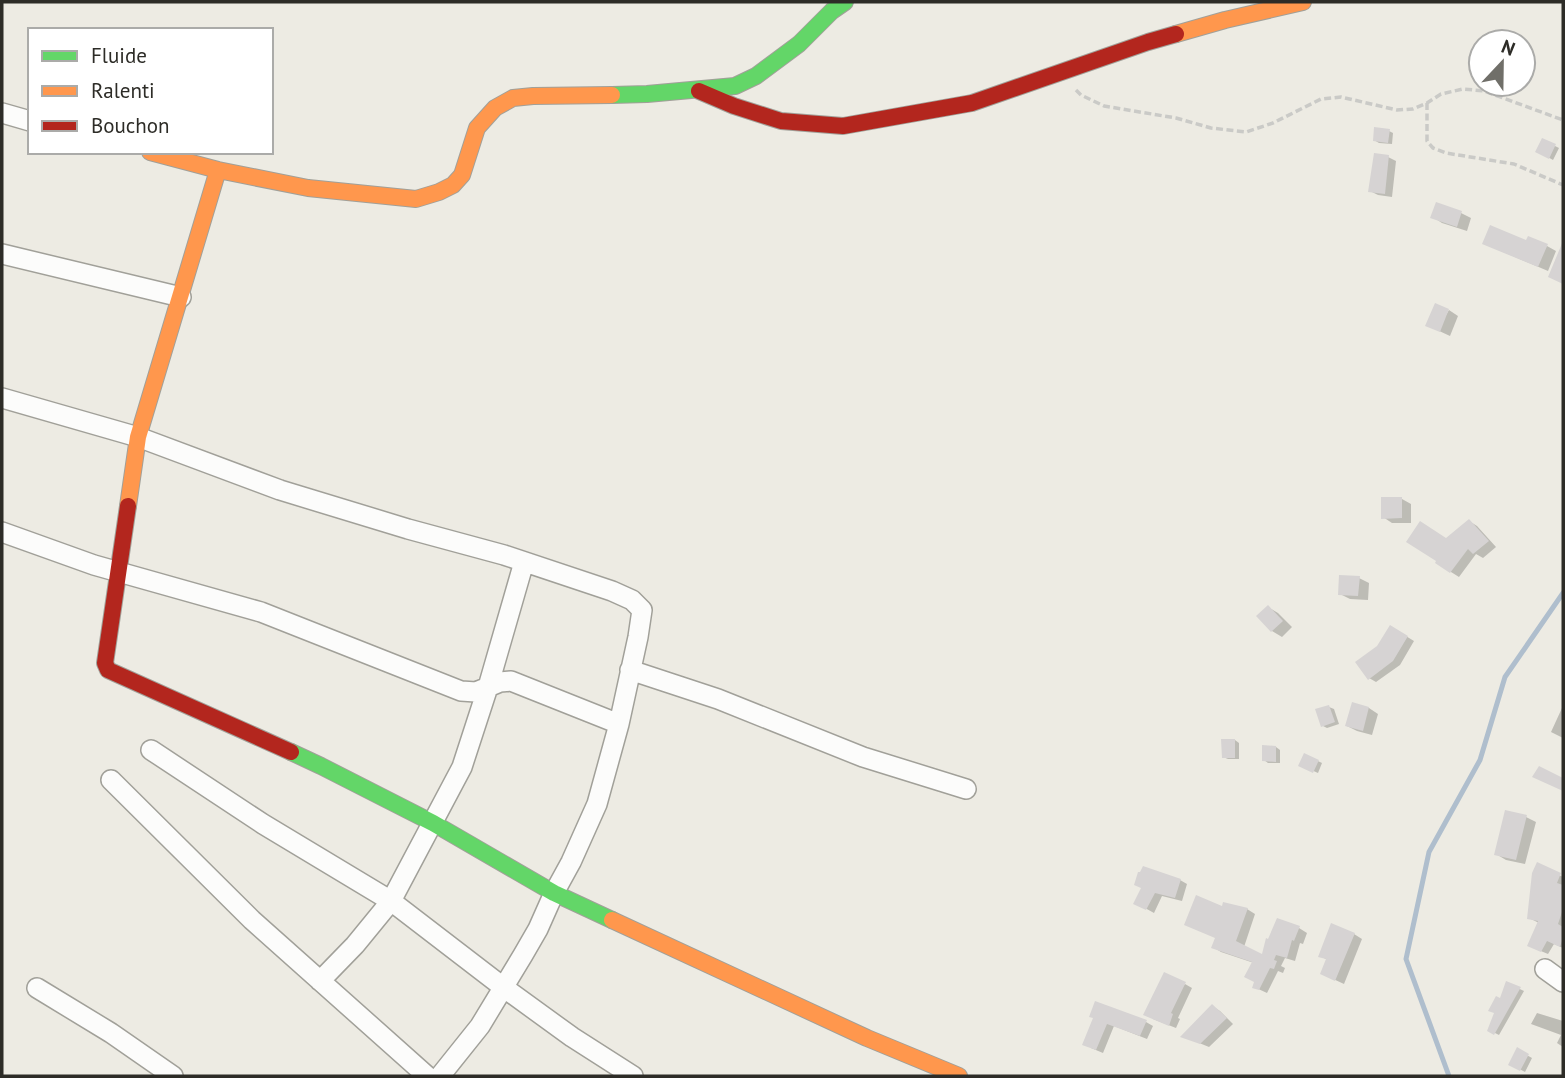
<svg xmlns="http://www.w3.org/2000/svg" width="1565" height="1078" font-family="'PT Sans',sans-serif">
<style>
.shadow{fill:#0003}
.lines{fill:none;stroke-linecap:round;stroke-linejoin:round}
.stream{stroke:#afbecd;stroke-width:5}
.building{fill:#d6d3d3}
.street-casing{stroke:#a1a099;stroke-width:22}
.fast-casing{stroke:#a1a099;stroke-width:18}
.slow-casing{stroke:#a1a099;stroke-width:18}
.jam-casing{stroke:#a1a099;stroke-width:18}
.path{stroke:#cacac7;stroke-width:3.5;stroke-dasharray:7 3.5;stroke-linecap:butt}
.street{stroke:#fcfcfb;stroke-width:19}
.fast{stroke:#63d668;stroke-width:16}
.slow{stroke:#ff974d;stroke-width:16}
.jam{stroke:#b3261e;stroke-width:16}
</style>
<rect width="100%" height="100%" fill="#edebe3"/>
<!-- shadow -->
<path class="shadow" d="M 1389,131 L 1393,133 L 1392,144 L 1379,143 L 1374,140 Z
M 1543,140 L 1559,148 L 1553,160 L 1537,151 Z
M 1388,157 L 1396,161 L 1392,197 L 1378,195 L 1370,191 Z
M 1461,213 L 1471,218 L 1467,231 L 1442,223 L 1433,217 Z
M 1527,243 L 1547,246 L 1556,251 L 1548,271 L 1494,248 Z
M 1449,310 L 1458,316 L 1450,336 L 1437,330 Z
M 1402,499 L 1411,504 L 1411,523 L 1392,523 L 1383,517 Z
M 1469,521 L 1477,526 L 1496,547 L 1483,558 L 1476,554 L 1459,577 L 1451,572 L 1447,540 Z
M 1359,578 L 1369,583 L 1368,600 L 1350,599 L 1340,594 Z
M 1268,607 L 1278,613 L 1292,627 L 1282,637 L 1272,631 L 1258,616 Z
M 1391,627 L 1414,641 L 1400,665 L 1376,682 L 1369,678 L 1379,647 Z
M 1353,704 L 1369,708 L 1378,714 L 1372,735 L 1357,731 L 1347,726 Z
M 1329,707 L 1334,709 L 1339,724 L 1327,728 L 1323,726 Z
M 1562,708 L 1563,708 L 1563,738 L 1551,732 Z
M 1235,740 L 1239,743 L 1239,759 L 1228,759 L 1223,757 Z
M 1276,747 L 1280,750 L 1280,763 L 1268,763 L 1264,760 Z
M 1305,755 L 1322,763 L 1318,773 L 1300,765 Z
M 1526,817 L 1536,822 L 1525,864 L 1506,860 L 1496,854 Z
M 1538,865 L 1563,877 L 1563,948 L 1554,944 L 1548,954 L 1536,949 L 1539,923 L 1529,918 Z
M 1180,880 L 1187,884 L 1182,901 L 1162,896 L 1154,913 L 1136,903 L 1143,889 Z
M 1223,908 L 1247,909 L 1255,914 L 1244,947 L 1263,956 L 1299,928 L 1307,933 L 1303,944 L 1300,943 L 1295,961 L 1285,958 L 1281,966 L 1285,968 L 1283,973 L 1278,971 L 1267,993 L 1254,987 L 1254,963 L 1221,952 L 1213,947 Z
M 1354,934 L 1362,939 L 1344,984 L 1331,978 L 1328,960 L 1320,956 Z
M 1507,983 L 1524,991 L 1499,1035 L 1489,1030 Z
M 1185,984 L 1192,988 L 1178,1018 L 1180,1019 L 1176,1028 L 1153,1019 Z
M 1212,1006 L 1220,1011 L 1233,1024 L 1209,1047 L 1182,1036 Z
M 1537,1013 L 1563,1021 L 1563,1047 L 1557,1043 L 1561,1035 L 1531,1024 Z
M 1095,1018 L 1146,1022 L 1153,1026 L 1147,1039 L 1114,1026 L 1103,1053 L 1091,1048 Z
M 1518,1050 L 1532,1058 L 1525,1072 L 1510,1064 Z"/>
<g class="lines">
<!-- stream -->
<path class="stream" d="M 1449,1076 L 1406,959 L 1429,852 L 1480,760 L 1505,677 L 1563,593"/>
</g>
<!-- building -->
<path class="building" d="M 1374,127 L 1390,129 L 1388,143 L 1373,141 Z
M 1542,138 L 1556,144 L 1549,159 L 1535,152 Z
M 1374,153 L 1389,155 L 1385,194 L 1368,192 Z
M 1436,202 L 1462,211 L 1457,227 L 1430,218 Z
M 1490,225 L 1526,240 L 1528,236 L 1548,244 L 1538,267 L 1482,244 Z
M 1563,241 L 1563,284 L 1548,277 Z
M 1435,303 L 1449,309 L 1440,332 L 1425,326 Z
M 1381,497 L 1402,497 L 1402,518 L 1381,519 Z
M 1469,519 L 1489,541 L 1473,554 L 1468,549 L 1450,573 L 1435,563 L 1436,561 L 1406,542 L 1420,521 L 1446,538 Z
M 1339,575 L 1360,576 L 1358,596 L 1338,595 Z
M 1268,605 L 1283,621 L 1271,632 L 1256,616 Z
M 1390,625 L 1408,636 L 1393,661 L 1368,680 L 1355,662 L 1377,646 Z
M 1352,702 L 1369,707 L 1363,731 L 1345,726 Z
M 1329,705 L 1335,722 L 1321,727 L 1315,709 Z
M 1221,739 L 1235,739 L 1235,758 L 1222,758 Z
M 1262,745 L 1276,746 L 1276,762 L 1262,761 Z
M 1304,753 L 1319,760 L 1313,773 L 1298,766 Z
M 1539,766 L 1563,778 L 1563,791 L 1532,777 Z
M 1505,810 L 1527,815 L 1516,860 L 1494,855 Z
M 1537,862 L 1561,873 L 1557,883 L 1563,885 L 1563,909 L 1558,924 L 1563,927 L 1563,938 L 1560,947 L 1547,941 L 1541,952 L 1527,946 L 1538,921 L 1527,919 L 1532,873 Z
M 1143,866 L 1181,879 L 1175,898 L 1155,893 L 1146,910 L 1133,904 L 1141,888 L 1134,885 L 1138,872 L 1140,872 Z
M 1196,895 L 1222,906 L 1223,902 L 1248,908 L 1236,941 L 1262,954 L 1266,938 L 1268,939 L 1277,918 L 1300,926 L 1294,941 L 1292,940 L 1287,958 L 1276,955 L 1274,960 L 1277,961 L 1274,969 L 1270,968 L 1259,990 L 1252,988 L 1254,982 L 1244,977 L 1252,962 L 1211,948 L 1215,938 L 1184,925 Z
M 1331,923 L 1355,933 L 1335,981 L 1320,974 L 1326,959 L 1318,957 Z
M 1164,972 L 1186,982 L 1171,1013 L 1173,1014 L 1169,1026 L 1143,1015 Z
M 1506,981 L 1521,987 L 1494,1035 L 1487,1031 L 1494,1013 L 1488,1011 L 1496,996 L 1500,998 Z
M 1095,1001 L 1147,1020 L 1140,1036 L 1107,1024 L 1096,1050 L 1082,1045 L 1093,1018 L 1089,1017 Z
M 1212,1004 L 1227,1018 L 1200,1044 L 1180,1037 Z
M 1517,1047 L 1529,1054 L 1520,1071 L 1508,1065 Z"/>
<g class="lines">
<!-- street casing -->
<g class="street-casing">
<path id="street" d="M 2,113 L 30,121
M 2,254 L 181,297
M 2,398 L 138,437 L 280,490 L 408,529 L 504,555 L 612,591 L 632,600 L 642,610 L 638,637 L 619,724 L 597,804 L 571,862 L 554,893 L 538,929 L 523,955 L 480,1026 L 440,1076
M 2,532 L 94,565 L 261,612 L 461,691 L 476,692 L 500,682 L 511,681 L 619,724
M 630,670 L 718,699 L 863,757 L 966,789
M 151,750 L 263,824 L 391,901 L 503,987 L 572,1037 L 633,1076
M 111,780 L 252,920 L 427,1076
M 1545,969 L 1563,982
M 320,981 L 355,945 L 391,901 L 462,767 L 488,687 L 524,562
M 37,988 L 111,1033 L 173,1076"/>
</g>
<!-- fast casing -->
<g class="fast-casing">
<path id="fast" d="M 612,95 L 647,94 L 735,86 L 756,76 L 799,44 L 832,11 L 845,2
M 291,752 L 321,766 L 433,823 L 554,893 L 612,920"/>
</g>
<!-- slow casing -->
<g class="slow-casing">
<path id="slow" d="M 1176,34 L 1225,20 L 1303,2
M 150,152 L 218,170 L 308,188 L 416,199 L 439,192 L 453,185 L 462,175 L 477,128 L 495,108 L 513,98 L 533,96 L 612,95
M 128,506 L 138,437 L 218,170
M 612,920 L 867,1038 L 959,1076"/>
</g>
<!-- jam casing -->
<g class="jam-casing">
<path id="jam" d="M 699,91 L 734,106 L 781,121 L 843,126 L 972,103 L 1148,42 L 1176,34
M 128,506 L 105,663 L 108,670 L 291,752"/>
</g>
<!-- path -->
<path class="path" d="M 1076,90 L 1081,95 L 1104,106 L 1176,118 L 1211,128 L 1246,132 L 1273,123 L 1321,99 L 1341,97 L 1397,110 L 1413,109 L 1427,103 L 1441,94 L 1463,89 L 1484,91 L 1563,120
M 1427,103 L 1427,141 L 1433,148 L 1446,153 L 1514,164 L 1563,185"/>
<!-- street -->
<use href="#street" class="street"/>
<!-- fast -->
<use href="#fast" class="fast"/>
<!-- slow -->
<use href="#slow" class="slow"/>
<!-- jam -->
<use href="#jam" class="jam"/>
</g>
<!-- border -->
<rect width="1565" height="1078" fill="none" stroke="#2d2c27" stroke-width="7"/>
<!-- legend -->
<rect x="28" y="28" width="245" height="126" fill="#ffffff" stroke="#ababa9" stroke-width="2"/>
<rect x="42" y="51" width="35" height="10" fill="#63d668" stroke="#ababa9" stroke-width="2"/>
<text x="91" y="63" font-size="21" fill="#2d2c27">Fluide</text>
<rect x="42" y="86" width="35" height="10" fill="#ff974d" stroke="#ababa9" stroke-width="2"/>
<text x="91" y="98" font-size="21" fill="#2d2c27">Ralenti</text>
<rect x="42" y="121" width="35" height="10" fill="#b3261e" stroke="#ababa9" stroke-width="2"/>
<text x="91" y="133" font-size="21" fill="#2d2c27">Bouchon</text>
<!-- north arrow -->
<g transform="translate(1502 63) rotate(22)"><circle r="33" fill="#ffffff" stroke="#ababa9" stroke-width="2"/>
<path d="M0-5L12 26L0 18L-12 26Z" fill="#706f69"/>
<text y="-10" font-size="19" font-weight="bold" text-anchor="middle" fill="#2d2c27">N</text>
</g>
</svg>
